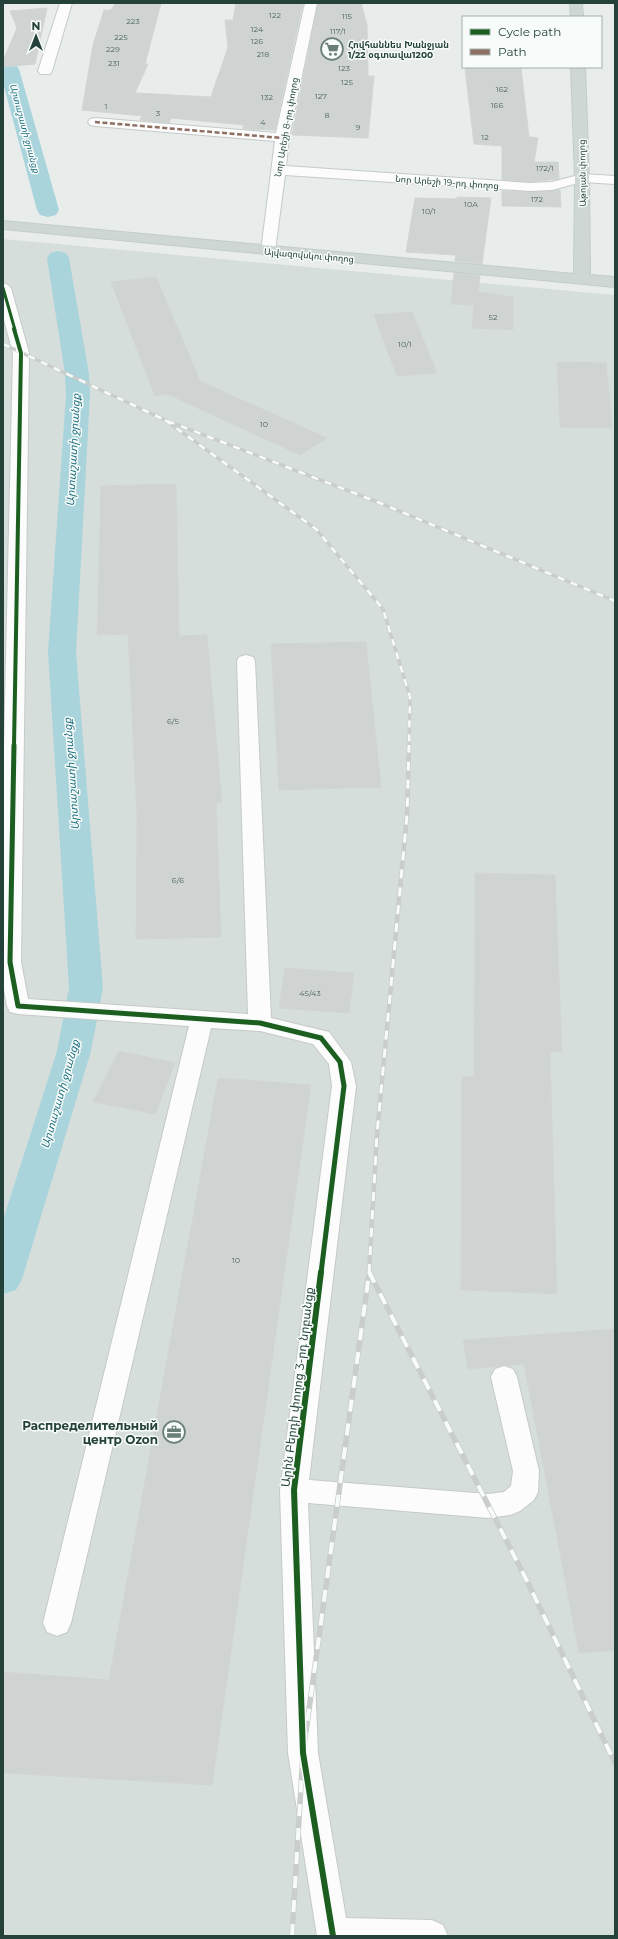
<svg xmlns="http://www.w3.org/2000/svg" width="618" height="1939" font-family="Montserrat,'Noto Sans Armenian',sans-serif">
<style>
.built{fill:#d6dedb}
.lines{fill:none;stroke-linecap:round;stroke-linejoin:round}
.canal{fill:#a9d4db;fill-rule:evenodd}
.building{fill:#cfd4d2;stroke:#d1d6d4}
.minor-casing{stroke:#c5cac8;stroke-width:2}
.major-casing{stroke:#c3ccc9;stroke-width:2}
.minor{fill:#fcfcfc;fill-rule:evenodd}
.major{fill:#cfd7d5;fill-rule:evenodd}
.rail-far2-casing{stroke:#c9cdcc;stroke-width:3.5}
.rail-far1-casing{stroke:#c9cdcc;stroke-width:4.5}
.rail-casing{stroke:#c9cdcc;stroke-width:5.5}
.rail-far2{stroke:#f7fbf9;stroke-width:2.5;stroke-dasharray:7;stroke-linecap:butt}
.rail-far1{stroke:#f7fbf9;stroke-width:3;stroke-dasharray:9;stroke-linecap:butt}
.rail{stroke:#f7fbf9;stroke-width:4;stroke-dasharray:12;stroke-linecap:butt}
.quiet{stroke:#8d6e63;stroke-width:2.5;stroke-dasharray:5 2.5;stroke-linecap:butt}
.cycleway-far3-casing{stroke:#f7fbf9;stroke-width:4.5}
.cycleway-far2-casing{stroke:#f7fbf9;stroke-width:6}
.cycleway-far1-casing{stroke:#f7fbf9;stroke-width:8}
.cycleway-casing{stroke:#f7fbf9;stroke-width:9}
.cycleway-far3{stroke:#1b5e20;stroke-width:3}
.cycleway-far2{stroke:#1b5e20;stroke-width:4}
.cycleway-far1{stroke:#1b5e20;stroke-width:5}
.cycleway{stroke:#1b5e20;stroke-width:6}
.labels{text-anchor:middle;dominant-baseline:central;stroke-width:3;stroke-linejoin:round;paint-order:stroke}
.number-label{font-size:8px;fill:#506761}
.far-poi-label{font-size:9px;font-weight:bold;fill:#24423a;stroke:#f7fbf9;text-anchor:start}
.far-street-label{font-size:9px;fill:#24423a;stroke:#f7fbf9}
.far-water-label{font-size:9px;font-style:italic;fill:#1c6f80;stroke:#f7fbf9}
.water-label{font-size:11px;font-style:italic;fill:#1c6f80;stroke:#f7fbf9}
.near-street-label{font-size:12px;fill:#24423a;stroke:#f7fbf9}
.near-poi-label{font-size:12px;font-weight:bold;fill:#24423a;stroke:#f7fbf9;text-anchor:end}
</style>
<rect width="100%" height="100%" fill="#e8edeb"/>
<!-- built -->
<path class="built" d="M 3,239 L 615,295 L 615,1936 L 3,1936 Z"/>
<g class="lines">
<!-- canal -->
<path class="canal" d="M 9,63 L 16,65 L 19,69 L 59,210 L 56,215 L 48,217 L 40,215 L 37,210 L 3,83 L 3,65 Z
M 58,251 L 66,253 L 69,258 L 89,374 L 90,395 L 76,652 L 103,988 L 91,1051 L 22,1279 L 16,1290 L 3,1294 L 3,1220 L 57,1051 L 69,988 L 48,652 L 66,395 L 65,374 L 47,258 L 50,253 Z"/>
</g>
<!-- building -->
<path class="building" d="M 116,3 L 161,3 L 145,64 L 148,64 L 135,93 L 211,97 L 228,47 L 225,20 L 233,20 L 236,3 L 303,3 L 275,130 L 243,129 L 244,125 L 171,118 L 169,123 L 140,120 L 142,116 L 82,110 L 93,45 L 104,10 L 111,10 Z
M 318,3 L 361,3 L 367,25 L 368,76 L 374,76 L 368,138 L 292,135 Z
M 47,8 L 35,64 L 3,67 L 3,61 L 17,28 L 10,11 Z
M 465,68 L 521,68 L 529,137 L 538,138 L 534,162 L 558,162 L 559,179 L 530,182 L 502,180 L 502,146 L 474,144 Z
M 560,190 L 561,207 L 502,206 L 502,191 L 530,192 Z
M 457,197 L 491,198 L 482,264 L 455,261 L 456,255 L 406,252 L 415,198 L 457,199 Z
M 454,273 L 480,276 L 478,292 L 513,297 L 513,330 L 472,328 L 474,305 L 451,304 Z
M 156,277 L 200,381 L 327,438 L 300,455 L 167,394 L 155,396 L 111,282 Z
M 412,312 L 437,373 L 397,376 L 374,315 Z
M 557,362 L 606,363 L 612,428 L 560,427 Z
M 176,484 L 179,636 L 207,635 L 222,802 L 216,802 L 221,937 L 136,939 L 137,818 L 128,634 L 97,635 L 101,486 Z
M 366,642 L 381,787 L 279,790 L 271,644 Z
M 475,873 L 555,875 L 562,1052 L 550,1052 L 557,1294 L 461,1290 L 462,1077 L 474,1077 Z
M 285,968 L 354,973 L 349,1013 L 279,1008 Z
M 119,1051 L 175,1063 L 155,1114 L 93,1102 Z
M 218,1078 L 311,1085 L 212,1785 L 3,1773 L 3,1672 L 109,1680 Z
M 615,1329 L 615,1650 L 579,1653 L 524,1364 L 468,1369 L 463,1340 Z"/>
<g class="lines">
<!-- minor casing -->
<g class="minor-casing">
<path id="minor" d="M 60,3 L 72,3 L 52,71 L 50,74 L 40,74 L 38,71 Z
M 305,3 L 317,3 L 289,138 L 286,166 L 530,183 L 552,182 L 582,174 L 615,176 L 615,184 L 582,182 L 552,190 L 530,191 L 285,175 L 275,251 L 273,254 L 263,254 L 261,251 L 275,141 L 95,126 L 90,125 L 88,122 L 90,119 L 95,118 L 276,133 Z
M 3,283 L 8,285 L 11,288 L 29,353 L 21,962 L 28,999 L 248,1014 L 237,661 L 239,657 L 246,655 L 253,657 L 255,661 L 271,1018 L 329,1032 L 351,1062 L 356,1086 L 309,1480 L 488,1494 L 504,1492 L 511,1486 L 513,1471 L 491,1377 L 495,1369 L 504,1366 L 513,1369 L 517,1377 L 539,1471 L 538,1492 L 534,1500 L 520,1511 L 510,1515 L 488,1518 L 308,1503 L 318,1753 L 346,1918 L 432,1920 L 443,1925 L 448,1936 L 317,1936 L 288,1753 L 280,1490 L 332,1086 L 329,1064 L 313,1044 L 260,1031 L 211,1028 L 71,1623 L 67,1632 L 57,1636 L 47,1632 L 43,1623 L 189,1026 L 18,1014 L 10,1012 L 7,1006 L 3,984 L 3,790 L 13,353 L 3,316 Z"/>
</g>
<!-- major casing -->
<g class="major-casing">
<path id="major" d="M 570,3 L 582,3 L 583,17 L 571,17 Z
M 571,67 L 585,67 L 589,178 L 590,275 L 615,277 L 615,287 L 3,229 L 3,221 L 574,274 L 575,178 Z"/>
</g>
<!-- minor -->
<use href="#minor" class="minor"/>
<!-- major -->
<use href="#major" class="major"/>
<!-- rail-far2 casing -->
<g class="rail-far2-casing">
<path id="rail-far2" d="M 3,344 L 165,420 L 380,503 L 615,601
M 165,420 L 316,529 L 383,609 L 410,697 L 409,746"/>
</g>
<!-- rail-far1 casing -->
<g class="rail-far1-casing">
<path id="rail-far1" d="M 369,1273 L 377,1134 L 407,815 L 409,745"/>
</g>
<!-- rail casing -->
<g class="rail-casing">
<path id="rail" d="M 369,1272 L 527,1581 L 615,1763
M 292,1936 L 303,1753 L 369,1274"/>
</g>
<!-- rail-far2 -->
<use href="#rail-far2" class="rail-far2"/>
<!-- rail-far1 -->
<use href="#rail-far1" class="rail-far1"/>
<!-- rail -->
<use href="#rail" class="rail"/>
<!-- quiet -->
<path class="quiet" d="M 95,122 L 282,138"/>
<!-- cycleway-far3 casing -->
<g class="cycleway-far3-casing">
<path id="cycleway-far3" d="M 3,288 L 15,330"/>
</g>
<!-- cycleway-far2 casing -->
<g class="cycleway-far2-casing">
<path id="cycleway-far2" d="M 14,746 L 21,353 L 14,329"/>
</g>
<!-- cycleway-far1 casing -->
<g class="cycleway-far1-casing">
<path id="cycleway-far1" d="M 14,745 L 10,962 L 18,1006 L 260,1023 L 321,1038 L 340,1062 L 344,1086 L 321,1273"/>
</g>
<!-- cycleway casing -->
<g class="cycleway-casing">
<path id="cycleway" d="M 321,1272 L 294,1490 L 303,1753 L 333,1936"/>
</g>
<!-- cycleway-far3 -->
<use href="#cycleway-far3" class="cycleway-far3"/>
<!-- cycleway-far2 -->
<use href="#cycleway-far2" class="cycleway-far2"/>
<!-- cycleway-far1 -->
<use href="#cycleway-far1" class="cycleway-far1"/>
<!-- cycleway -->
<use href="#cycleway" class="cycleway"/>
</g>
<!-- icons -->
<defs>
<g id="supermarket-ring" transform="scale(1.15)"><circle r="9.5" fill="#f7fbf9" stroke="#697e78" stroke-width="1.5"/><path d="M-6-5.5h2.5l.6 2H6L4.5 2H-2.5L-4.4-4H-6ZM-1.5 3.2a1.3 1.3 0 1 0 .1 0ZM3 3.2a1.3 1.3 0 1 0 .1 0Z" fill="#697e78"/></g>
<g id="office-ring" transform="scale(1.15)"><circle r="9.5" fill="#f7fbf9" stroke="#697e78" stroke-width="1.5"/><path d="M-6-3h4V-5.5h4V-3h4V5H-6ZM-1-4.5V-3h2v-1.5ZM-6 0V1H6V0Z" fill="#697e78"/></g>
</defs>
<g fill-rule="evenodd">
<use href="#supermarket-ring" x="332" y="49"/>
<use href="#office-ring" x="174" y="1432"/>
</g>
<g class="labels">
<!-- number labels -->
<g class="number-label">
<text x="275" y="15">122</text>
<text x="347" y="16">115</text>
<text x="133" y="21">223</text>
<text x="257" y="29">124</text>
<text x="338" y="31">117/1</text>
<text x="121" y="37">225</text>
<text x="257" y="41">126</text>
<text x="113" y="49">229</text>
<text x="263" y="54">218</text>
<text x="114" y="63">231</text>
<text x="344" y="68">123</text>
<text x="347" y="82">125</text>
<text x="502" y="89">162</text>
<text x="321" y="96">127</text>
<text x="267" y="97">132</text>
<text x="497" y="105">166</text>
<text x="106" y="106">1</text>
<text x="158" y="113">3</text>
<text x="327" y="115">8</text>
<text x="263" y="122">4</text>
<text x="358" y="127">9</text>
<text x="485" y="137">12</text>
<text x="545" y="168">172/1</text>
<text x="537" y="199">172</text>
<text x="471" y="204">10A</text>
<text x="429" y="211">10/1</text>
<text x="493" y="317">52</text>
<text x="405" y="344">10/1</text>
<text x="264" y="424">10</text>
<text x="173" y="721">6/5</text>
<text x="178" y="880">6/6</text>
<text x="310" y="993">45/43</text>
<text x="236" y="1260">10</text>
</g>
<!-- far-poi labels -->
<g class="far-poi-label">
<text x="348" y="44">Հովհաննես Խանջյան<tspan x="348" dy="10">1/22 օգտավա1200</tspan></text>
</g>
<!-- far-street labels -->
<g class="far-street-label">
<text transform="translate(286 127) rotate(-80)">Նոր Արեշի 8-րդ փողոց</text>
<text transform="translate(582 173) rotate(-91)">Աթոյան փողոց</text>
<text transform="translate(447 182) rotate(4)">Նոր Արեշի 19-րդ փողոց</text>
<text transform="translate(309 255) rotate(5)">Այվազովսկու փողոց</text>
</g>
<!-- far-water labels -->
<g class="far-water-label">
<text transform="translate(25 128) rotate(75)">Արտաշատի ջրանցք</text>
</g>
<!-- water labels -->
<g class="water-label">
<text transform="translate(73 450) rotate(-87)">Արտաշատի ջրանցք</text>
<text transform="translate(71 774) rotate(-94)">Արտաշատի ջրանցք</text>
<text transform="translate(60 1094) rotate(-74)">Արտաշատի ջրանցք</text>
</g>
<!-- near-street labels -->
<g class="near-street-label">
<text transform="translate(297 1387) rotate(-83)">Արին Բերդի փողոց 3-րդ նրբանցք</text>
</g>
<!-- near-poi labels -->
<g class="near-poi-label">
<text x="158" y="1425">Распределительный<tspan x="158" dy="14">центр Ozon</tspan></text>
</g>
</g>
<!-- border -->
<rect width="618" height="1939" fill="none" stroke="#24423a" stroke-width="8"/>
<!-- legend -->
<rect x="462" y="16" width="140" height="52" fill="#f7fbf9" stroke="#a3b1ad"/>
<rect x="470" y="29" width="20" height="6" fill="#1b5e20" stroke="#a3b1ad"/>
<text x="498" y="36" font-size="12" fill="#24423a">Cycle path</text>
<rect x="470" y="49" width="20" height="6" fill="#8d6e63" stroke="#a3b1ad"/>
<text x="498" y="56" font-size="12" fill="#24423a">Path</text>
<!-- north arrow -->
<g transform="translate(36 36)" stroke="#f7fbf9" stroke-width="3" paint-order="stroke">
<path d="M0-3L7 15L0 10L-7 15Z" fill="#24423a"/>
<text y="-6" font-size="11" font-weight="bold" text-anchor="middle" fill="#24423a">N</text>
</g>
</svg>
